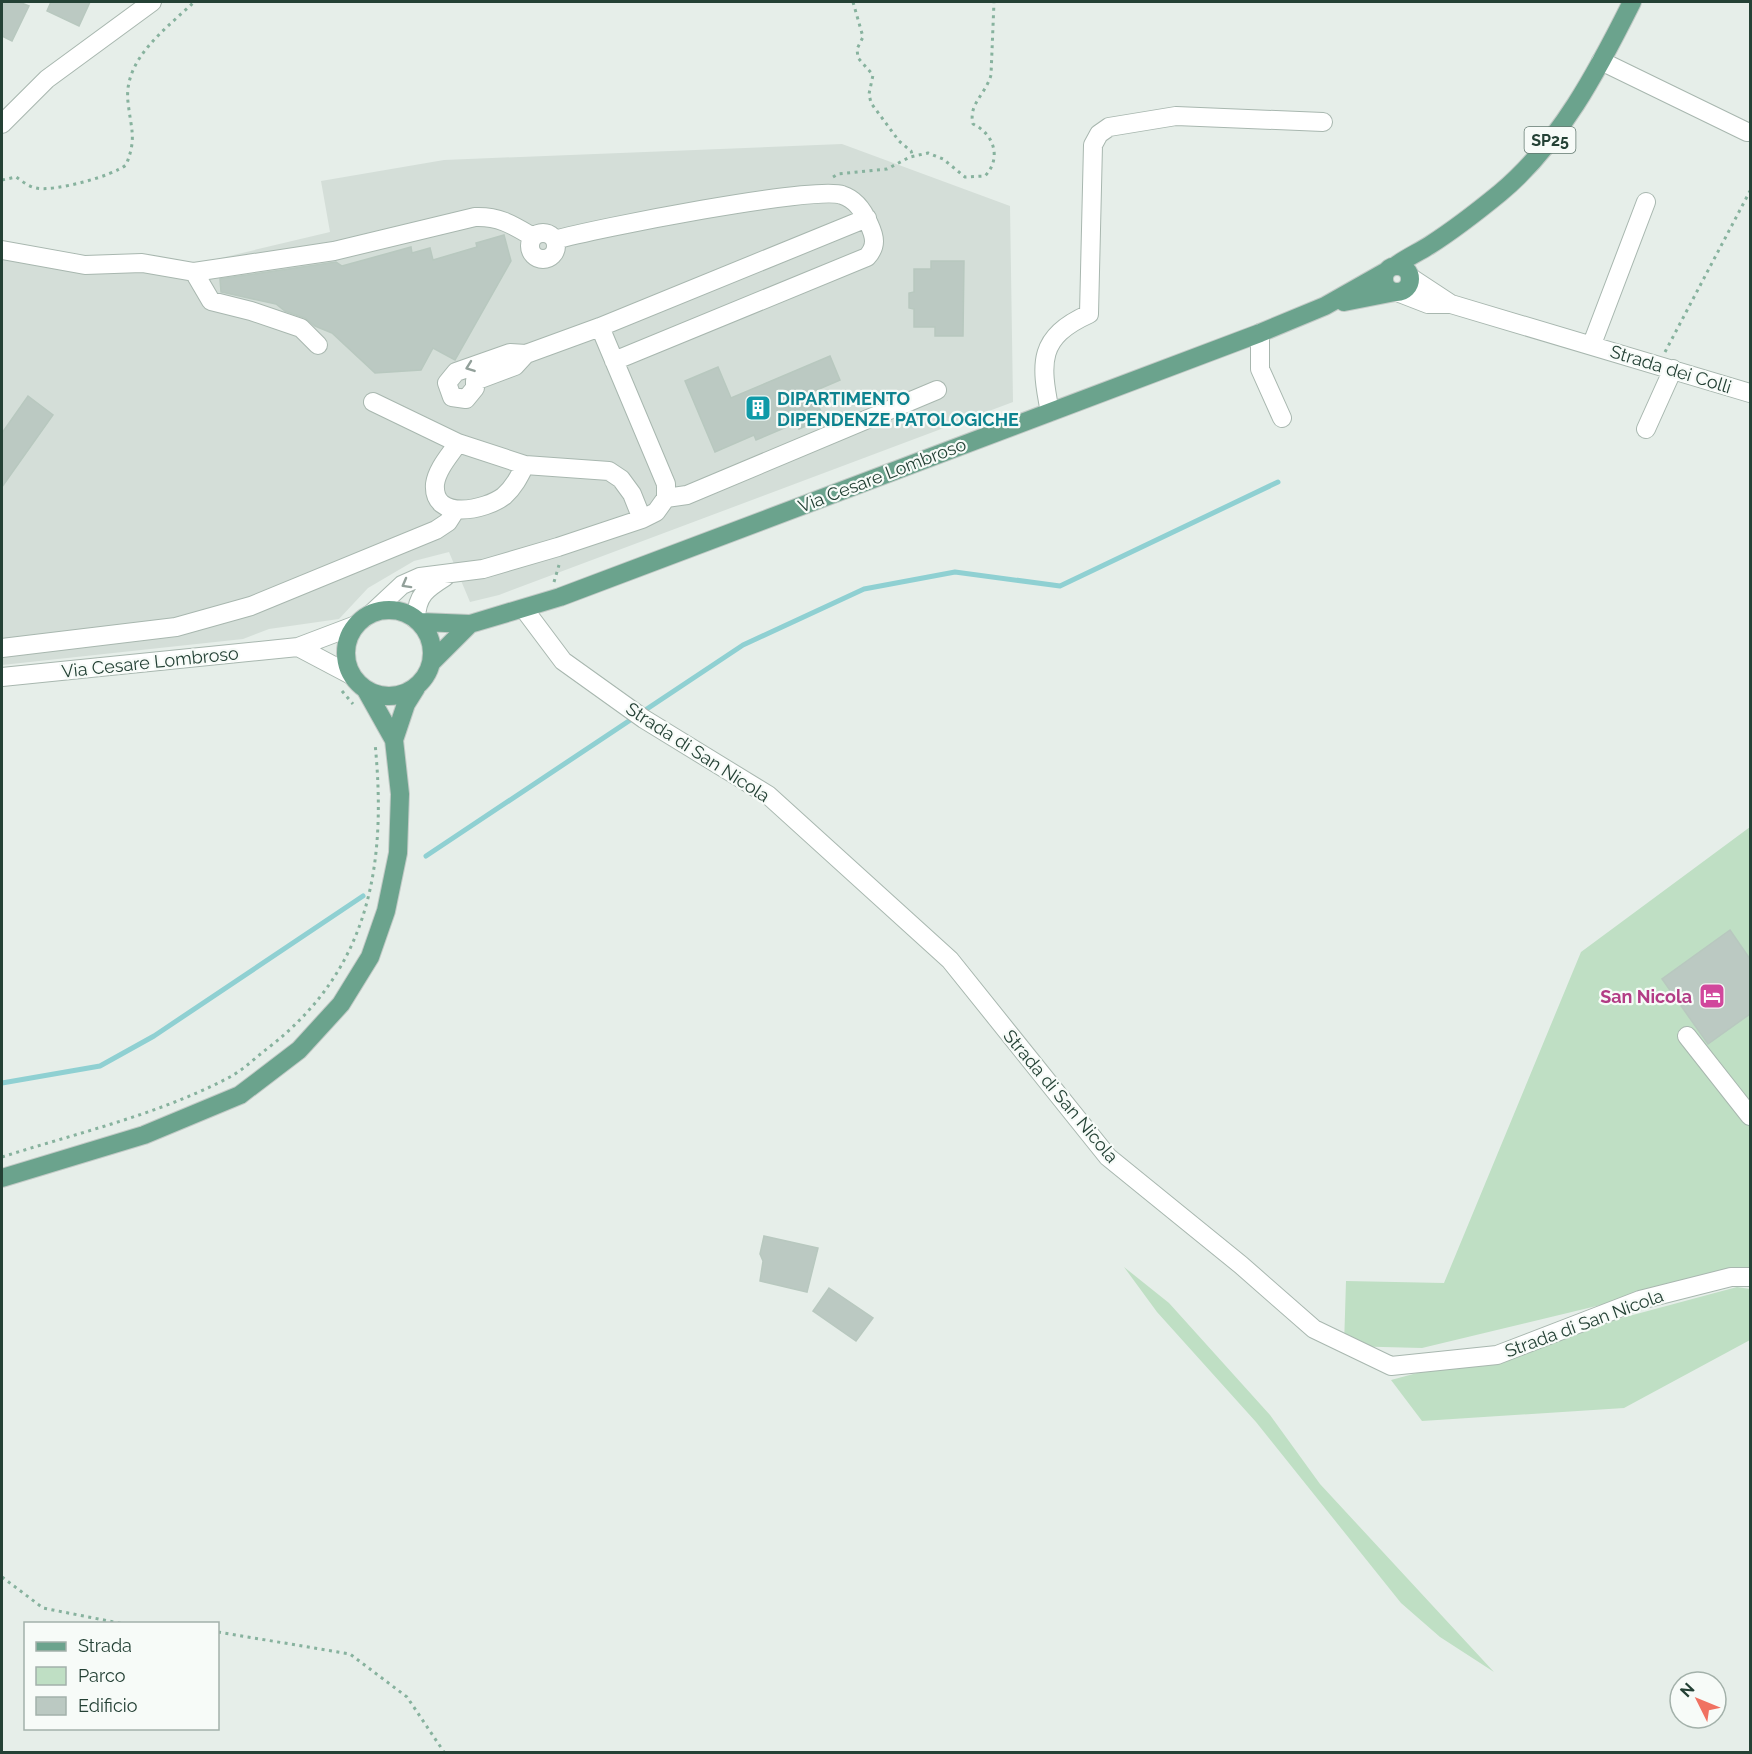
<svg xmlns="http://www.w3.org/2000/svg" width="1752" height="1754" font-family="Raleway,sans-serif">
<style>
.built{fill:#d4ded8}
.green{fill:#bfdfc4}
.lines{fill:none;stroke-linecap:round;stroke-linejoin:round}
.stream{stroke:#8fd0d2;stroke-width:5}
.building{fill:#bbc9c2;stroke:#b8c8bf;stroke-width:1.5}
.minor-casing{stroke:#a8b7af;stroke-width:20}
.major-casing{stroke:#c2cac6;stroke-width:20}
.path{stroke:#87b29e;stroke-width:3;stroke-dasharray:3 4.5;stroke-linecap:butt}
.minor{stroke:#fff;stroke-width:18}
.major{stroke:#6ba38d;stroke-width:18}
.oneway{stroke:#92a09a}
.labels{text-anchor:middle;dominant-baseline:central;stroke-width:4.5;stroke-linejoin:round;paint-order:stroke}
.shield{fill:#f7fbf8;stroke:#637970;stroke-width:1.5}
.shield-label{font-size:16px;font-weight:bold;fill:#244135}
.street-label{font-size:18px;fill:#244135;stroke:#f7fbf8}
.culture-label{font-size:18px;font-weight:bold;fill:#0d838f;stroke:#f7fbf8;text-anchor:start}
.hotel-label{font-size:18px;font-weight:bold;fill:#b23c85;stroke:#f7fbf8;text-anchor:end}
</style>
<rect width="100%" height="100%" fill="#e6eee9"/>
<!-- built -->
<path class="built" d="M 842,144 L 1010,206 L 1013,402 L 499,595 L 470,602 L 449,552 L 414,561 L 368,588 L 339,619 L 269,629 L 243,639 L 2,665 L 2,243 L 86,259 L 200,263 L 330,232 L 321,181 L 444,160 Z"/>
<!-- green -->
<path class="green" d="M 1750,827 L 1750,1269 L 1422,1348 L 1344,1346 L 1346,1281 L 1444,1283 L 1581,952 Z
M 1124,1267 L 1169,1303 L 1270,1415 L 1320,1484 L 1494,1672 L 1440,1637 L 1401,1603 L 1256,1422 L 1157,1312 Z
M 1737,1287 L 1750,1289 L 1750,1340 L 1624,1408 L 1422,1421 L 1391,1380 Z"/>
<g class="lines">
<!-- stream -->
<path class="stream" d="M 426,856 L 743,645 L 864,589 L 955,572 L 1060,586 L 1278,482
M 2,1083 L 100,1066 L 154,1036 L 363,896"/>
</g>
<!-- building -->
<path class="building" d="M 2,2 L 19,2 L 29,6 L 12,41 L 2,36 Z
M 51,2 L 90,2 L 79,26 L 47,11 Z
M 504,235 L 511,261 L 455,360 L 433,348 L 421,370 L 375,373 L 332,333 L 315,326 L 305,318 L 285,311 L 276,304 L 221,292 L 220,279 L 336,262 L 342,266 L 411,247 L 412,253 L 430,248 L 433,260 L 477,247 L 476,243 Z
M 931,261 L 964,261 L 963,336 L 935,336 L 935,327 L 914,327 L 914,309 L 909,308 L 909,293 L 914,292 L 914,269 L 931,269 Z
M 830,356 L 840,380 L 812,392 L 824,418 L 799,429 L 796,423 L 756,440 L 754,435 L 715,452 L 685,381 L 718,367 L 731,398 Z
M 28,396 L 53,415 L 2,487 L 2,433 Z
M 1730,930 L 1750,959 L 1750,1014 L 1708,1044 L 1662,979 Z
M 764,1236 L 818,1248 L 807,1292 L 760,1281 L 763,1261 L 760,1254 Z
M 829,1288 L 873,1318 L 856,1341 L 813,1311 Z"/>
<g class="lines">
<!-- minor casing -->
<g class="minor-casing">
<path id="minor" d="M 1601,61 L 1747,132
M 2,124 L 47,79 L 152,2
M530 246a13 13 0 1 1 26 0a13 13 0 1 1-26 0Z
M 555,240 C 592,229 816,185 842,195 C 855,199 864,212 869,224 C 875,237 877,246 867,257 L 614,361
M 2,250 L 85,265 L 142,263 L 194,272 L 334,251 L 475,217 C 499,216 513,225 533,237
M 194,272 L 211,301 L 251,311 L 301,328 L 318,345
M 1410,277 L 1451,304 L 1750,393
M 1397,292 L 1428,304 L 1449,304
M 600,327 L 666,484 L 666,498
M 1260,333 L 1260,369 L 1282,418
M 1592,344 L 1646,202
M 526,354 L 515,366 L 475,381 L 475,388 L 466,399 L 452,397 L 447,383 L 456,372 L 510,353 L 526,354 L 600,327 L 867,218
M 373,402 L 458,443 L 525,465 L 609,471 L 621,479 L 632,494 L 642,519
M 1050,412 C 1040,362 1038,337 1089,314 L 1093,145 L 1099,134 L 1109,127 L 1176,116 L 1323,122
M 1646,429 L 1673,369
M 458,443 C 450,455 437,469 435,484 C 432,522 486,510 504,496 C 514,487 519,477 525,465
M 666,498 L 687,495 L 937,390
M 524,609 L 563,661 L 644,719 L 768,795 L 950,960 L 1108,1157 L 1241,1265 L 1314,1329 L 1391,1366 L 1497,1355 L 1640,1300 L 1731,1277 L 1750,1277
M 372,613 L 402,585 L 420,577 L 483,569 L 558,547 L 642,519 L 656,512 L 666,498
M 416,618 C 417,595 426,589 445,577
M 298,647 L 351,675
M 2,648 L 176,627 L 251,606 L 436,530 L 448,522 L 455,511
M 2,677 L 298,647 L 356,625
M 1687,1036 L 1750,1116"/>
</g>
<!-- major casing -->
<g class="major-casing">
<path id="major" d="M1384 279a13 13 0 1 1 26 0a13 13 0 1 1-26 0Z
M 1395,266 C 1406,258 1419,252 1430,245 C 1455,229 1478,211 1500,193 C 1560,143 1598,70 1632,2
M 1344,302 L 1395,292
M346 653a43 43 0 1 1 86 0a43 43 0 1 1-86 0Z
M 421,622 L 470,624 L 560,597 L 1260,333 L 1325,306 L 1385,272
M 432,662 L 470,624
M 366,690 L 394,740
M 2,1178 L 144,1135 L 240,1095 L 299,1050 L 341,1004 L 370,957 L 386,911 L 398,853 L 400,794 L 394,740 L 406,704 L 416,688"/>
</g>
<!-- path -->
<path class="path" d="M 853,2 L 863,37 L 857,49 L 858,58 L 873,75 L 869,94 L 871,103 L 899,141 L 911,151 L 913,157
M 833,177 L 838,174 L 887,169 L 910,157 L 928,153 L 943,159 L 965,177 L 985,176 C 1002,158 994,134 973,124 C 968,104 986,94 991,75 L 994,2
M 2,180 L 16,177 C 22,181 29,187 36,188 C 54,192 113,176 126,165 C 137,138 131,130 128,102 C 123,59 166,29 194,2
M 1665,352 L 1750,191
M 554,582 L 559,565
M 342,691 L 353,704
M 2,1157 C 77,1133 157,1115 228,1078 C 242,1071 255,1058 268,1048 C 370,969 387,865 375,743
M 2,1577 L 43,1608 L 124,1624
M 218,1632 L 350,1654 L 407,1697 L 444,1752"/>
<!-- minor -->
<use href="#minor" class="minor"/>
<!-- major -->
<use href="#major" class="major"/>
</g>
<!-- one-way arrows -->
<defs><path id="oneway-chevron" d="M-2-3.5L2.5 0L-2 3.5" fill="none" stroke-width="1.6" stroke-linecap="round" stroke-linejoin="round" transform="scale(1.5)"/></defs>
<g class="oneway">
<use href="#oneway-chevron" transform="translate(470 367) rotate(160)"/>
<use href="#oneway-chevron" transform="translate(406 584) rotate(151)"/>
</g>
<!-- icons -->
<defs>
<g id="building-square" transform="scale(1.35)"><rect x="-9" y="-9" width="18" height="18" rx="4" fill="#0f9aa8" stroke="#f7fbf8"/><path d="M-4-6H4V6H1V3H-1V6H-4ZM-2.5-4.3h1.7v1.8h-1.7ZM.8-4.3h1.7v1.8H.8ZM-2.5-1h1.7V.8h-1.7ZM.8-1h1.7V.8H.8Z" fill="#fff"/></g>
<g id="hotel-square" transform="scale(1.35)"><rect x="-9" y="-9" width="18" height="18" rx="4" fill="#d1479c" stroke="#f7fbf8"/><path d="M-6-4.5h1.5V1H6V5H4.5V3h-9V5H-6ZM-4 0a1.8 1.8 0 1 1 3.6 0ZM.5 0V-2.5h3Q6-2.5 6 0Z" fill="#fff"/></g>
</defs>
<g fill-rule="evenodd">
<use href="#building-square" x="758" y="408"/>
<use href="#hotel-square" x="1712" y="996"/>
</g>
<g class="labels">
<!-- shield labels -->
<rect class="shield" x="1524.5" y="127" width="51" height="26" rx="4.5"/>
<g class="shield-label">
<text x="1550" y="140">SP25</text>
</g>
<!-- street labels -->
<g class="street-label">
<text transform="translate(1671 369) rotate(17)">Strada dei Colli</text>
<text transform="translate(882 475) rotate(-21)">Via Cesare Lombroso</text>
<text transform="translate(150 662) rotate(-6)">Via Cesare Lombroso</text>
<text transform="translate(698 752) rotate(33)">Strada di San Nicola</text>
<text transform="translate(1061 1096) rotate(50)">Strada di San Nicola</text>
<text transform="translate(1584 1323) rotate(-20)">Strada di San Nicola</text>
</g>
<!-- culture labels -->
<g class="culture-label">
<text x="777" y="398">DIPARTIMENTO<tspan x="777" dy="21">DIPENDENZE PATOLOGICHE</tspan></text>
</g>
<!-- hotel labels -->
<g class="hotel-label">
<text x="1692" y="996">San Nicola</text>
</g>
</g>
<!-- border -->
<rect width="1752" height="1754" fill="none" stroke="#244135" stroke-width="6"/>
<!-- legend -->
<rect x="24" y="1622" width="195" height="108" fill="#f7fbf8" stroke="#a3b1aa" stroke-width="1.5"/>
<rect x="36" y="1642" width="30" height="9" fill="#6ba38d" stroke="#a3b1aa" stroke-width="1.5"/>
<text x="78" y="1652" font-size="18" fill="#244135">Strada</text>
<rect x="36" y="1667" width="30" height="18" fill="#bfdfc4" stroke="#a3b1aa" stroke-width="1.5"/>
<text x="78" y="1682" font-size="18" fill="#244135">Parco</text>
<rect x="36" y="1697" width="30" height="18" fill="#bbc9c2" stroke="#a3b1aa" stroke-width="1.5"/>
<text x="78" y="1712" font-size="18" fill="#244135">Edificio</text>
<!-- north arrow -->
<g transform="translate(1698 1700) rotate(313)"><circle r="28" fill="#f7fbf8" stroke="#a3b1aa" stroke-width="1.5"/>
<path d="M0-4.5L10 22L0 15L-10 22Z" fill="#f07262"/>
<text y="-9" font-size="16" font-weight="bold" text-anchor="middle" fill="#244135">N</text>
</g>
</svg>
